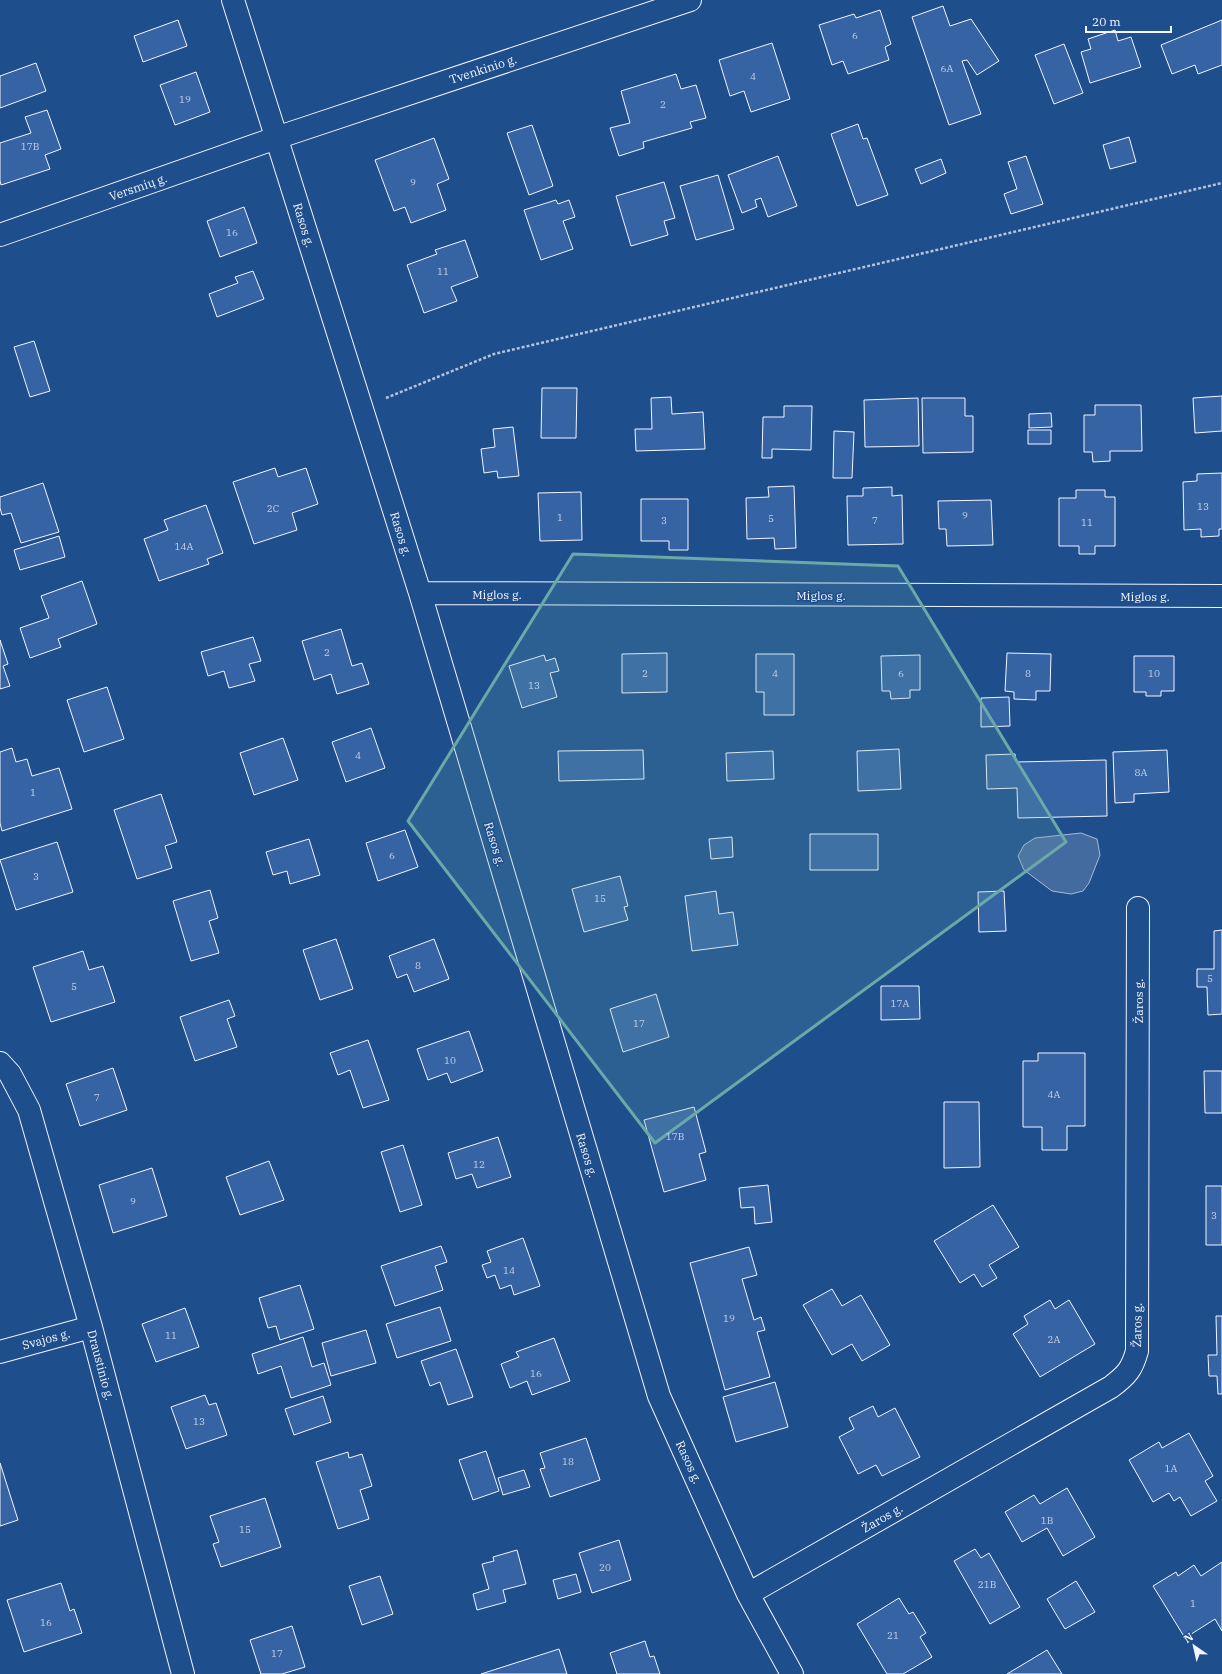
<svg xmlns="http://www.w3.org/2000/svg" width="1222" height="1674" font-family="'IBM Plex Serif',serif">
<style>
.water{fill:#446ba0;stroke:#a8bbd7}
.building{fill:#3563a3;stroke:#f2f6ff}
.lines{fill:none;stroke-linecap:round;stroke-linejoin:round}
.minor-casing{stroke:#f2f6ff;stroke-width:24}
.path{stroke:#b3c4dc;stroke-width:2.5;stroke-dasharray:3 2;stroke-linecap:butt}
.minor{stroke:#1f4e8c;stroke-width:22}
.marked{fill:#6aa9a8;fill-opacity:0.2;stroke:#6aa9a8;stroke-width:3;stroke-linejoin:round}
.labels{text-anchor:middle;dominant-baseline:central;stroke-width:3;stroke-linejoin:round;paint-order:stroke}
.number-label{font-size:10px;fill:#c3d1e8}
.street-label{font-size:12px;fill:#f2f6ff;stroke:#1f4e8c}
</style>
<rect width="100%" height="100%" fill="#1f4e8c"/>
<!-- water -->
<path class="water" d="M 1081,833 L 1097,839 L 1100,855 L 1089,883 L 1083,891 L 1071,894 L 1052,891 L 1024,870 L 1018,856 L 1024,845 L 1035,838 Z"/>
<!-- building -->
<path class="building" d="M 943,6 L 950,26 L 971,19 L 999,61 L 977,75 L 967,60 L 962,61 L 981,114 L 949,125 L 912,17 Z
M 880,10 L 891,44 L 885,47 L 889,60 L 848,74 L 843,61 L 832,65 L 819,25 L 854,14 L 856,18 Z
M 178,20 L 187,46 L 143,62 L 134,36 Z
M 1222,20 L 1222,65 L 1198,74 L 1195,65 L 1172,74 L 1161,45 Z
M 1115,30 L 1118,41 L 1131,37 L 1141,67 L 1090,83 L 1081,52 L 1091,49 L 1088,39 Z
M 772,43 L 790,99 L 751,112 L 744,91 L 730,96 L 719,60 Z
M 1064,44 L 1083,93 L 1054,104 L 1035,55 Z
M 36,63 L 46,91 L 0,108 L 0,76 Z
M 196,72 L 210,112 L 175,125 L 160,85 Z
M 676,74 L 681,89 L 696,85 L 706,118 L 690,122 L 692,128 L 643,142 L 644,148 L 619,156 L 610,128 L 630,123 L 621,91 Z
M 47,110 L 61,149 L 45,155 L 50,169 L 1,185 L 0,181 L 0,143 L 31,133 L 25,117 Z
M 858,124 L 863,139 L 867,138 L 888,195 L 857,206 L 831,134 Z
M 532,125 L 553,186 L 529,195 L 507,133 Z
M 1129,137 L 1136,162 L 1110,169 L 1103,145 Z
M 434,138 L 449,179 L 437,184 L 446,210 L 411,223 L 405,207 L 394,211 L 375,160 Z
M 778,156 L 797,206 L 768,217 L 761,198 L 755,200 L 757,207 L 742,213 L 728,175 Z
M 1026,156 L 1043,204 L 1011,214 L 1004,194 L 1017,189 L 1008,162 Z
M 941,159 L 946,173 L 921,184 L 915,169 Z
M 718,175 L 734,229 L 696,240 L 680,186 Z
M 664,182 L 675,218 L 664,221 L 668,235 L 631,246 L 616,196 Z
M 556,200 L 558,204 L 569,200 L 575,217 L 563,221 L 573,249 L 541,260 L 524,210 Z
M 244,207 L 257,243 L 220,257 L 207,221 Z
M 465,240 L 478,277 L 451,287 L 457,301 L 424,313 L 407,265 L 437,254 L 435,250 Z
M 253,271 L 264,299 L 217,317 L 209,294 L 238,283 L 235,277 Z
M 34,341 L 50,391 L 30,397 L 14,347 Z
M 542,388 L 577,388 L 576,438 L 541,438 Z
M 1222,396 L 1222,431 L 1195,433 L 1193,398 Z
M 671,397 L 672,414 L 703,412 L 705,449 L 636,451 L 635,429 L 652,429 L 651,398 Z
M 918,398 L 919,446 L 865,447 L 864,400 Z
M 922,398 L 965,398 L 965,416 L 973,416 L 973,452 L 923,453 Z
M 1095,405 L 1141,405 L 1142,451 L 1110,451 L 1110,461 L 1093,462 L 1092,452 L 1084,452 L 1084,415 L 1095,415 Z
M 784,406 L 812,406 L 811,450 L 772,449 L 772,458 L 762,458 L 763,417 L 784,417 Z
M 1051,413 L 1052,427 L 1029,428 L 1029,414 Z
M 513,427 L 519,476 L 498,478 L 497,471 L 484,473 L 481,449 L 495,447 L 493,429 Z
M 1028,430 L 1051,430 L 1051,444 L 1028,444 Z
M 834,431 L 854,432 L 852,478 L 833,478 Z
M 275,468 L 278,477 L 306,468 L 318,504 L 292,513 L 297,530 L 254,544 L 233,482 Z
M 1222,473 L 1222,529 L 1219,529 L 1219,536 L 1201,537 L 1201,529 L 1184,530 L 1183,482 L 1197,481 L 1197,474 Z
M 43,483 L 59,532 L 21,543 L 11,513 L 2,515 L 0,508 L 0,497 Z
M 794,486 L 796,548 L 775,549 L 774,538 L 747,539 L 746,498 L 769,497 L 768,487 Z
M 892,487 L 892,496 L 902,495 L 903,544 L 848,545 L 847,496 L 863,496 L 863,488 Z
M 1076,490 L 1105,490 L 1105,497 L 1115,497 L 1115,546 L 1095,546 L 1095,554 L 1079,554 L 1079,546 L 1059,546 L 1059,498 L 1076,498 Z
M 581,492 L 582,540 L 540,541 L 538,493 Z
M 641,499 L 688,499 L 688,550 L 669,550 L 669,541 L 641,541 Z
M 991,500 L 993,545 L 947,546 L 946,529 L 939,529 L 938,501 Z
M 206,505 L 223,553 L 207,559 L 209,564 L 159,581 L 144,539 L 168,530 L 164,520 Z
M 59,536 L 65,557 L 20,570 L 14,550 Z
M 82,581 L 97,624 L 58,639 L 61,647 L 30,658 L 20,628 L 49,618 L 41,596 Z
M 341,629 L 352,666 L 362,663 L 369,684 L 337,694 L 331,674 L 314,680 L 302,641 Z
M 253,637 L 261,661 L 249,664 L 255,681 L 229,688 L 224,671 L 208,676 L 201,652 Z
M 0,640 L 8,664 L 3,666 L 10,686 L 0,689 Z
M 667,653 L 667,692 L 622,693 L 622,654 Z
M 1007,653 L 1051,654 L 1050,691 L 1036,691 L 1036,700 L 1014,699 L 1014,692 L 1005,691 Z
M 756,654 L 794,654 L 794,715 L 764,715 L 764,692 L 756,692 Z
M 544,655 L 546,661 L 555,658 L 559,671 L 550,673 L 557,697 L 522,708 L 509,666 Z
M 920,655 L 920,690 L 910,690 L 910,698 L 891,699 L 890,691 L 882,691 L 881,656 Z
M 1134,656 L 1174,656 L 1174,691 L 1161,691 L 1161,696 L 1146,696 L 1146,692 L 1134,692 Z
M 107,687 L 124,739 L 84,752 L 67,700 Z
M 1009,697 L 1010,726 L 981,727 L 981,698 Z
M 371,728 L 385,768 L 346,782 L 332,742 Z
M 283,738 L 298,780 L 254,795 L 240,753 Z
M 12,748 L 16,762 L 27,759 L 32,776 L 59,768 L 72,809 L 2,831 L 0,823 L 0,752 Z
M 899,749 L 901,789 L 858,791 L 857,751 Z
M 643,750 L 644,779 L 559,781 L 558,751 Z
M 1167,750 L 1169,792 L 1134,794 L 1134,802 L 1115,803 L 1113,752 Z
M 773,751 L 774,779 L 727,781 L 726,753 Z
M 1015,754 L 1016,762 L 1106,760 L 1107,816 L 1018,818 L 1017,788 L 987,789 L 986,755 Z
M 161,794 L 177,842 L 165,846 L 172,868 L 137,879 L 114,810 Z
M 405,830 L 418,867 L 378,881 L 366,843 Z
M 810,834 L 878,834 L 878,870 L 810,870 Z
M 732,837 L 733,857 L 711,859 L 709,839 Z
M 309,839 L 320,875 L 290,884 L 287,871 L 273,875 L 266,852 Z
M 57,842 L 73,892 L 16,910 L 0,860 Z
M 620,876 L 628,906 L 624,907 L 628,920 L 584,932 L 572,889 Z
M 210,890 L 218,918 L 209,921 L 219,953 L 191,961 L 173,901 Z
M 716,891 L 719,914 L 733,912 L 738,945 L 692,951 L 685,896 Z
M 1004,891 L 1006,931 L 979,932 L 978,892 Z
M 1222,930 L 1222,1014 L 1208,1015 L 1207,987 L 1197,987 L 1197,969 L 1214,969 L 1214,931 Z
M 336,939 L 353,989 L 320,1000 L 303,950 Z
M 434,939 L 449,979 L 414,992 L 407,974 L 397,978 L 389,956 Z
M 83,951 L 89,970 L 103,966 L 115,1002 L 51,1022 L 33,967 Z
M 881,986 L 919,986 L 920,1019 L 881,1020 Z
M 656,994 L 669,1037 L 623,1052 L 610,1009 Z
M 229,1000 L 235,1016 L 227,1019 L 237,1047 L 195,1061 L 180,1017 Z
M 469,1031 L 483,1071 L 451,1083 L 447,1073 L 428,1080 L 417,1049 Z
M 368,1040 L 389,1100 L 363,1108 L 350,1070 L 338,1075 L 330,1053 Z
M 1038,1053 L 1085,1053 L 1085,1126 L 1067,1126 L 1067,1150 L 1042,1150 L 1042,1127 L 1023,1127 L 1023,1061 L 1038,1061 Z
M 113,1068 L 127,1110 L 80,1126 L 66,1084 Z
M 1204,1071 L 1222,1071 L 1222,1113 L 1205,1113 Z
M 944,1102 L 979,1102 L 980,1167 L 944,1168 Z
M 694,1107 L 706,1152 L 699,1154 L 706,1180 L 664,1192 L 644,1120 Z
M 498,1137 L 511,1177 L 477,1188 L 472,1174 L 456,1179 L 448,1153 Z
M 403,1145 L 422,1205 L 400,1212 L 381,1152 Z
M 269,1161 L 284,1200 L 240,1215 L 226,1177 Z
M 152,1168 L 167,1216 L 113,1233 L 99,1185 Z
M 768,1185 L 772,1222 L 755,1224 L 754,1207 L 741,1208 L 739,1188 Z
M 1206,1186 L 1222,1186 L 1222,1245 L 1206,1245 Z
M 993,1205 L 1019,1247 L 989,1265 L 997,1278 L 982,1287 L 974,1274 L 960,1283 L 934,1241 Z
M 523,1238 L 540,1286 L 514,1295 L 511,1285 L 500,1289 L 495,1275 L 487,1278 L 482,1265 L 491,1262 L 487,1251 Z
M 441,1246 L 447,1262 L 435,1266 L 443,1290 L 395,1306 L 381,1266 Z
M 749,1247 L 757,1275 L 742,1279 L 754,1320 L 761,1317 L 765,1330 L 757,1332 L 770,1377 L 725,1390 L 690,1263 Z
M 300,1285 L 314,1329 L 280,1340 L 276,1326 L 268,1328 L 259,1298 Z
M 832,1289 L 842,1306 L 861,1295 L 890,1345 L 862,1361 L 852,1344 L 832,1355 L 803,1305 Z
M 1050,1300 L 1055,1309 L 1069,1300 L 1095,1344 L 1040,1377 L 1013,1334 L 1028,1324 L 1024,1316 Z
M 440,1307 L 451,1341 L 397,1358 L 386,1324 Z
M 185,1308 L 199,1347 L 156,1362 L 142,1324 Z
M 1216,1316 L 1222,1316 L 1222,1394 L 1218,1394 L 1217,1376 L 1209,1376 L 1208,1355 L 1217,1355 Z
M 366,1330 L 376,1363 L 331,1376 L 322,1343 Z
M 303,1337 L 312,1367 L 324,1363 L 331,1385 L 291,1398 L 281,1366 L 258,1374 L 252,1354 Z
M 554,1338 L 570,1381 L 532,1395 L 527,1381 L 510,1388 L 501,1364 L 519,1357 L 516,1352 Z
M 456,1349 L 473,1397 L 448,1405 L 440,1382 L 430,1386 L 421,1361 Z
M 775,1382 L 788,1427 L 736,1442 L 723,1397 Z
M 205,1395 L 209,1405 L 216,1403 L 227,1435 L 186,1449 L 171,1407 Z
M 323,1396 L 331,1422 L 294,1435 L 285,1409 Z
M 873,1406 L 878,1417 L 895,1408 L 920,1457 L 882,1476 L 876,1465 L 858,1474 L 839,1437 L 854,1429 L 849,1418 Z
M 1189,1433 L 1213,1476 L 1205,1481 L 1217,1501 L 1191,1516 L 1180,1497 L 1174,1501 L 1169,1493 L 1153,1502 L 1129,1460 L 1159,1442 L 1162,1448 Z
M 586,1438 L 600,1480 L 550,1497 L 540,1469 L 545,1468 L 540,1453 Z
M 486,1451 L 499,1491 L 473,1500 L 459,1460 Z
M 348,1452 L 349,1458 L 362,1454 L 372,1486 L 360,1490 L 369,1519 L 338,1529 L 316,1462 Z
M 0,1463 L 18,1520 L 0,1526 Z
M 524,1470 L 530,1487 L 503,1495 L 498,1478 Z
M 1067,1488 L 1095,1537 L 1063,1556 L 1047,1528 L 1022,1542 L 1005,1512 L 1034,1495 L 1040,1504 Z
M 265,1498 L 281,1547 L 221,1567 L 213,1544 L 219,1542 L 210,1516 Z
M 619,1540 L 631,1580 L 592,1593 L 579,1553 Z
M 975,1549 L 981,1558 L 989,1553 L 1020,1607 L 990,1624 L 954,1561 Z
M 517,1550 L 526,1584 L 503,1590 L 506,1602 L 477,1610 L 473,1594 L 489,1589 L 482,1564 L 494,1561 L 493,1557 Z
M 1222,1562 L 1222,1631 L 1215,1619 L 1185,1638 L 1153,1586 L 1176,1572 L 1178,1576 L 1194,1565 L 1201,1576 Z
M 576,1574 L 581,1592 L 558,1599 L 553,1580 Z
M 380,1576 L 393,1614 L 362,1625 L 349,1586 Z
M 1076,1581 L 1095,1612 L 1065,1629 L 1047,1599 Z
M 61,1583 L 70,1611 L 74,1609 L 82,1633 L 24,1652 L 7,1600 Z
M 899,1598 L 909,1614 L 913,1612 L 926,1633 L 920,1637 L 932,1657 L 903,1674 L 887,1674 L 857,1624 Z
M 292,1626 L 305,1667 L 282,1674 L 261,1674 L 250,1640 Z
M 645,1641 L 650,1657 L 654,1656 L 660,1674 L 617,1674 L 610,1653 Z
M 559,1649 L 567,1674 L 481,1674 Z
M 1047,1650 L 1062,1674 L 1007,1674 Z"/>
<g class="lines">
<!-- minor casing -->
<g class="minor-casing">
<path id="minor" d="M 233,0 L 420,593 L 659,1396 L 748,1594 L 792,1674
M 0,235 L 276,138 L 690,0
M 420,593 L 1222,596
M 0,1063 L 10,1074 L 29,1110 L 91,1327 L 183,1674
M 0,1352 L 91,1327
M 748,1594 L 1111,1387 C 1127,1375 1132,1369 1137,1351 L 1138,908"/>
</g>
<!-- path -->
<path class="path" d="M 386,398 L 494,354 L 1222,183"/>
<!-- minor -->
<use href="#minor" class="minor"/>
</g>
<!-- marked area -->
<path class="marked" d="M 573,554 L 898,566 L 1066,842 L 655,1143 L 408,821 Z"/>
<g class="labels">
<!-- number labels -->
<g class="number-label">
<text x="855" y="35">6</text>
<text x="947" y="68">6A</text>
<text x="753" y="76">4</text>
<text x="185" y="99">19</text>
<text x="663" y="104">2</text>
<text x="30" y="146">17B</text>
<text x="413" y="182">9</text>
<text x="232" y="232">16</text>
<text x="443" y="271">11</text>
<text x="1203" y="506">13</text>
<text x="273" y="508">2C</text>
<text x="965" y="515">9</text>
<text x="560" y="517">1</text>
<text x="771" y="518">5</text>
<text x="664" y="520">3</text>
<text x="875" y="520">7</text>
<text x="1087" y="522">11</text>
<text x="184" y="546">14A</text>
<text x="327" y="652">2</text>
<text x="645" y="673">2</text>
<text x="775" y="673">4</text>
<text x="901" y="673">6</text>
<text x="1028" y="673">8</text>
<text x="1154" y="673">10</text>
<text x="534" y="685">13</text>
<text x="358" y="755">4</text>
<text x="1141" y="772">8A</text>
<text x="33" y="792">1</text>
<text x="392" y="855">6</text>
<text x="36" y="876">3</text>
<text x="600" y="898">15</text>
<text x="418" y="965">8</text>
<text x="1210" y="978">5</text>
<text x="74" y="986">5</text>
<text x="900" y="1003">17A</text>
<text x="639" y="1023">17</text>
<text x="450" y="1060">10</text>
<text x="1054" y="1094">4A</text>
<text x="97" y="1097">7</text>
<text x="675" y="1136">17B</text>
<text x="479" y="1164">12</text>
<text x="133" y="1201">9</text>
<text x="1214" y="1215">3</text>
<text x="509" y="1270">14</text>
<text x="729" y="1318">19</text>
<text x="171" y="1335">11</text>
<text x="1054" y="1339">2A</text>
<text x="536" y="1373">16</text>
<text x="199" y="1421">13</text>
<text x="568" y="1461">18</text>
<text x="1171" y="1468">1A</text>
<text x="1047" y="1520">1B</text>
<text x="245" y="1529">15</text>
<text x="605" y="1567">20</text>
<text x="987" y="1584">21B</text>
<text x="1193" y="1603">1</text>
<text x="46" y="1622">16</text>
<text x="893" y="1635">21</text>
<text x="277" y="1653">17</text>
</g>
<!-- street labels -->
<g class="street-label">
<text transform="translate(483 69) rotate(-18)">Tvenkinio g.</text>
<text transform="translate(138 187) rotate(-19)">Versmių g.</text>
<text transform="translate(304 225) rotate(73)">Rasos g.</text>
<text transform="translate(401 534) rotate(73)">Rasos g.</text>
<text x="497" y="594">Miglos g.</text>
<text x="821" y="595">Miglos g.</text>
<text x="1145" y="596">Miglos g.</text>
<text transform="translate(495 844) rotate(73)">Rasos g.</text>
<text transform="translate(1138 1001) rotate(-90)">Žaros g.</text>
<text transform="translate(587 1155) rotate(73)">Rasos g.</text>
<text transform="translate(1137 1325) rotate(-89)">Žaros g.</text>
<text transform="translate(46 1339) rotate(-15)">Svajos g.</text>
<text transform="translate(101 1365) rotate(75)">Draustinio g.</text>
<text transform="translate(689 1462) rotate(66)">Rasos g.</text>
<text transform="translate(882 1518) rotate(-30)">Žaros g.</text>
</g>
</g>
<!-- north arrow -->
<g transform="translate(1194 1646) rotate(326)" stroke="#1f4e8c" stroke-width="3" paint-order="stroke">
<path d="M0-3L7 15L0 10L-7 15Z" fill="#f2f6ff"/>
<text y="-6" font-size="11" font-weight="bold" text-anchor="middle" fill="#f2f6ff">N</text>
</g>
<!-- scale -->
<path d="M1086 26v6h85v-6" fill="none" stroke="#f2f6ff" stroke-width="2"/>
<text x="1092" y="26" font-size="12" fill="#f2f6ff" stroke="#1f4e8c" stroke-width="3" paint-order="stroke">20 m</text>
</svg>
